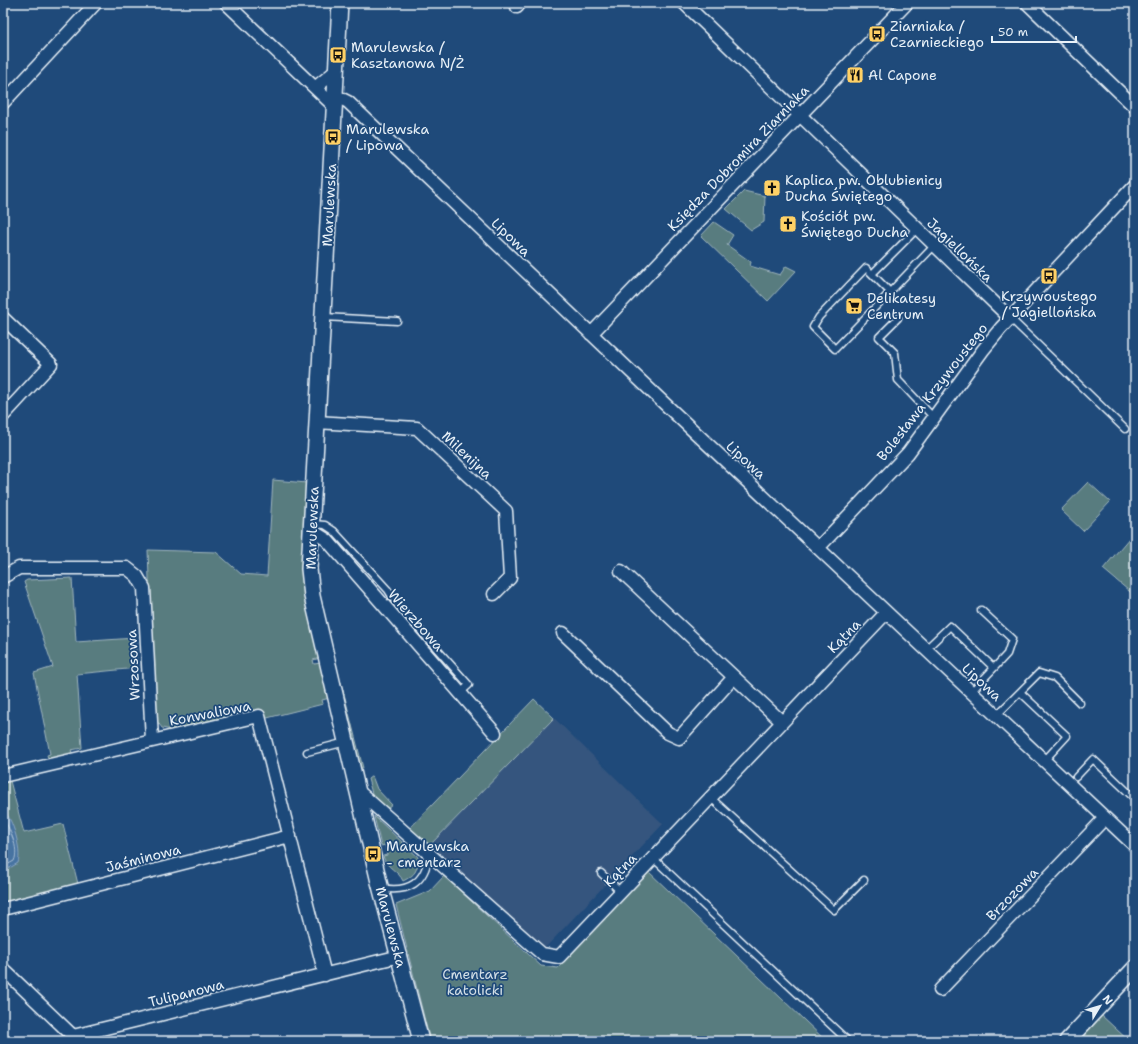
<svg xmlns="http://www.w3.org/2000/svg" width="1138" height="1044" font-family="'Shantell Sans',sans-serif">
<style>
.built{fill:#35557e}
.green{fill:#597b7f;stroke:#a0b6bc}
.water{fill:#4773a1;stroke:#87a5c4}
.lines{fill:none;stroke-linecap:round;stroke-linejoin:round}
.shore{stroke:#a8bfd5;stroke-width:1}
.service-casing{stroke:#e8f1f8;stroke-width:9}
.minor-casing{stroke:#e8f1f8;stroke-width:15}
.tertiary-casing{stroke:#e8f1f8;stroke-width:18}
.service{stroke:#1f4a7a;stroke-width:6}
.minor{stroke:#1f4a7a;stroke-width:12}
.tertiary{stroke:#1f4a7a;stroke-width:15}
.labels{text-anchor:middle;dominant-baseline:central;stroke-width:3.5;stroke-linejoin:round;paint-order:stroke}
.poi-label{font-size:14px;fill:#e8f1f8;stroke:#1f4a7a;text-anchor:start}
.street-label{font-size:14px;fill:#e8f1f8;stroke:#1f4a7a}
.park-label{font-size:14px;fill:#d3dfe6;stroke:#1f4a7a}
</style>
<rect width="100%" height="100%" fill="#1f4a7a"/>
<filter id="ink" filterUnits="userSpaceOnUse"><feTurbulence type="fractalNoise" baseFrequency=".025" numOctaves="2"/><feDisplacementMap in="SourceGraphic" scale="8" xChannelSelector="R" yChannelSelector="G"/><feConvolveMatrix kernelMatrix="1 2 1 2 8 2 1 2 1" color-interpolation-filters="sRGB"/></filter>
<g filter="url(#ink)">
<!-- built -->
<path class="built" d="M 554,718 L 663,824 L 545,948 L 429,846 Z"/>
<!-- green -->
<path class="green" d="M 744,191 L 765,196 L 764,222 L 751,230 L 726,209 Z
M 714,222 L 733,235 L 727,245 L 751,262 L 750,266 L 780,275 L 786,266 L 796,271 L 768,301 L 701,236 Z
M 273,480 L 307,483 L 320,658 L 313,660 L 314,664 L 321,663 L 330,698 L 322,700 L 323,704 L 263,719 L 172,730 L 162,728 L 154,717 L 148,550 L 216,552 L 241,574 L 267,576 Z
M 1088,482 L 1110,502 L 1083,531 L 1061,510 Z
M 1135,531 L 1135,596 L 1103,569 Z
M 72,578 L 76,642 L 135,638 L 137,668 L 77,674 L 82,748 L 71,750 L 73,755 L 49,762 L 47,755 L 50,754 L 34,673 L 53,667 L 24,582 L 27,580 Z
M 341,682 L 363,768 L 358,768 L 337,684 Z
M 534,699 L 554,718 L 429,846 L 409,829 Z
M 372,776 L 377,789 L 392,805 L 387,809 L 373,797 L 368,779 Z
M 10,781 L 24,833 L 63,824 L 78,884 L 3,903 L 3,782 Z
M 374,816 L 418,857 C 418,871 415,875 403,881 C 399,871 386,868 383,856 L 387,855 L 385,845 L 381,846 Z
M 648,871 L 826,1041 L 430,1041 L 396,905 L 430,891 L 444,876 L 541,966 L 558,968 Z
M 1101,1015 L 1129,1041 L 1078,1041 Z"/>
<!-- water -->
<path class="water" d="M 3,810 C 13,818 22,851 18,863 L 3,872 Z"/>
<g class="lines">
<!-- shore -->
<path class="shore" d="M 3,817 C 9,829 20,848 14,861 L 3,867"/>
<!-- service casing -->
<g class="service-casing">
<path id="service" d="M 1134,3 L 1135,4
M 917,229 L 872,274 L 890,292 L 934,246
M 872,274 L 866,268 L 819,317 L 813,327 L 835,349 L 890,292
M 324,317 L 397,321
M 898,318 L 879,337 L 895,353 L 898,380 L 934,418
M 1010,318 L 1125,429
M 312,524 L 325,525 L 334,531 L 388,590 L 396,603 L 469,685 L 460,693
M 981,610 L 1012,639 L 1007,654 L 994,668
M 925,650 L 950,626 L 994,668 L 971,692
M 1020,692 L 1067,736 L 1044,761
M 996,716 L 1039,673 L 1055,678 L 1080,703
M 307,752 L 346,742
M 1076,777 L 1093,759 L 1132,796
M 711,798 L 834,910 L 864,880
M 653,858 L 848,1041
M 601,873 L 620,891
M 381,888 C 409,893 425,883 429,854"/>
</g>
<!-- minor casing -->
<g class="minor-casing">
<path id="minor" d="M 226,3 L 335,107
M 684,3 L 1010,318
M 1027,3 L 1135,107
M 517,7 L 520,3
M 315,88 L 337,70
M 336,96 L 348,102 L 666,405 L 1135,846
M 3,103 L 96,3
M 3,318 L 51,364 L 3,416
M 591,334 L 907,3
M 316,422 L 417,428 L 506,511 L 510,578 L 494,594
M 310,534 L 319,535 L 327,540 L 495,733
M 818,548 L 908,453 L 983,350 L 1001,328 L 1135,185
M 621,571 L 782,722
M 3,577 L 19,568 L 127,568 L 137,576 L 144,588 L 152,740
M 563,633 L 668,733 L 679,738 L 734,677
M 3,776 L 259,716 L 325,975
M 357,790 L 542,954 L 559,957 L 886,613
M 3,909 L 290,836
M 3,969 L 73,1036 L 400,956
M 940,990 L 1105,818"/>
</g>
<!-- tertiary casing -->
<g class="tertiary-casing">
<path id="tertiary" d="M 340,3 L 309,569 L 312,596 L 379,882 L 421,1041
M 1067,1041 L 1135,968"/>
</g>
<!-- service -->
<use href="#service" class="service"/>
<!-- minor -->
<use href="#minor" class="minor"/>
<!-- tertiary -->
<use href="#tertiary" class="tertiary"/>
</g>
</g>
<!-- icons -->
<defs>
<g id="bus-square" transform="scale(0.9)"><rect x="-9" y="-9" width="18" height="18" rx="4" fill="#ffd166" stroke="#1f4a7a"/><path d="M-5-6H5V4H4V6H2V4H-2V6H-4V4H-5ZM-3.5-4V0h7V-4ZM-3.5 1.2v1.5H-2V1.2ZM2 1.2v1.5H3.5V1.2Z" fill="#111"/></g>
<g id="restaurant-square" transform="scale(0.9)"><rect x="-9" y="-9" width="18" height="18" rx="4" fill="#ffd166" stroke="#1f4a7a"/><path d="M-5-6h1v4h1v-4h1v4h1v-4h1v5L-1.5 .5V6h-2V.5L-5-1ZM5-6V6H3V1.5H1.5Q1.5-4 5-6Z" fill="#111"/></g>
<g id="church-square" transform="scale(0.9)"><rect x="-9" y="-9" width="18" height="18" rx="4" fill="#ffd166" stroke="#1f4a7a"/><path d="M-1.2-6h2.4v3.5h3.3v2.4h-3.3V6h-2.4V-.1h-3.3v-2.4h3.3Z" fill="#111"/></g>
<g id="supermarket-square" transform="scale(0.9)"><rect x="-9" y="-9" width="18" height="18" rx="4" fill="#ffd166" stroke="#1f4a7a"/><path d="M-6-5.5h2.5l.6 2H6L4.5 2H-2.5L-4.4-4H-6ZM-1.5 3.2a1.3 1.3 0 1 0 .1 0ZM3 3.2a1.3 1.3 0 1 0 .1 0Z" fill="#111"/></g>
</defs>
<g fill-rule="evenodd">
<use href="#bus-square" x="877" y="34"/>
<use href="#bus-square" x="338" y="55"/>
<use href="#restaurant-square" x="855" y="75"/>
<use href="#bus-square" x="333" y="137"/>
<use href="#church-square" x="772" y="188"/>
<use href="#church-square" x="788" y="224"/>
<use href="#bus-square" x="1049" y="276"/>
<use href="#supermarket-square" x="854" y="306"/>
<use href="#bus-square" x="373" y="854"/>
</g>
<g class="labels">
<!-- poi labels -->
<g class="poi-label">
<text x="890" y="26">Ziarniaka /<tspan x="890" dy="16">Czarnieckiego</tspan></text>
<text x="351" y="47">Marulewska /<tspan x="351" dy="16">Kasztanowa N/Ż</tspan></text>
<text x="868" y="75">Al Capone</text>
<text x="346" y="129">Marulewska<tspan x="346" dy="16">/ Lipowa</tspan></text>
<text x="785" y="180">Kaplica pw. Oblubienicy<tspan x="785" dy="16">Ducha Świętego</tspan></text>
<text x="801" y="216">Kościół pw.<tspan x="801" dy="16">Świętego Ducha</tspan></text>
<text x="1049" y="296" text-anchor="middle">Krzywoustego<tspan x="1049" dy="16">/ Jagiellońska</tspan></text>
<text x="867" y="298">Delikatesy<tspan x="867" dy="16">Centrum</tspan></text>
<text x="386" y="846">Marulewska<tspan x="386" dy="16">- cmentarz</tspan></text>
</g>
<!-- street labels -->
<g class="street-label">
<text transform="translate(738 158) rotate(-46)">Księdza Dobromira Ziarniaka</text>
<text transform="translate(329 205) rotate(-87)">Marulewska</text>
<text transform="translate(511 237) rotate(44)">Lipowa</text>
<text transform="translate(960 250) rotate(44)">Jagiellońska</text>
<text transform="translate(932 392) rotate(-52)">Bolesława Krzywoustego</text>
<text transform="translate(467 455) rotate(43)">Milenijna</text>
<text transform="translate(746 460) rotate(43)">Lipowa</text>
<text transform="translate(312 528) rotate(-88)">Marulewska</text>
<text transform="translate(416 620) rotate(49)">Wierzbowa</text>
<text transform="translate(844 636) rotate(-46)">Kątna</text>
<text transform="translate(133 665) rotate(-93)">Wrzosowa</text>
<text transform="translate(982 682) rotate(43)">Lipowa</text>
<text transform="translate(210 713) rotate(-11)">Konwaliowa</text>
<text transform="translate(143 858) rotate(-14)">Jaśminowa</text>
<text transform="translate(620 870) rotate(-46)">Kątna</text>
<text transform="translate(1012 894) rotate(-46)">Brzozowa</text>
<text transform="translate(391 927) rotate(75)">Marulewska</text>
<text transform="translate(186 993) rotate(-14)">Tulipanowa</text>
</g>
<!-- park labels -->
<g class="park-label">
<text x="475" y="974">Cmentarz<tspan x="475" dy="16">katolicki</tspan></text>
</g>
</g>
<!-- margin -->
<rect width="1138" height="1044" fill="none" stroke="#1f4a7a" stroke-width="16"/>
<rect x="8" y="8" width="1122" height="1028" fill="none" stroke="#e8f1f8" stroke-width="1.5" filter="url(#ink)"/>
<!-- north arrow -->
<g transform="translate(1100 1006) rotate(52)" stroke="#1f4a7a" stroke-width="3" paint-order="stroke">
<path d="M0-3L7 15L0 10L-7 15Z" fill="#e8f1f8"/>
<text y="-6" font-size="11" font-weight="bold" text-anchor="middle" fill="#e8f1f8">N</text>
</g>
<!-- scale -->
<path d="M992 36v6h84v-6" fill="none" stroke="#e8f1f8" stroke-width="2"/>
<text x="998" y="36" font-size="12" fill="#e8f1f8" stroke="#1f4a7a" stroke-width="3" paint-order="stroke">50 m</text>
</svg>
